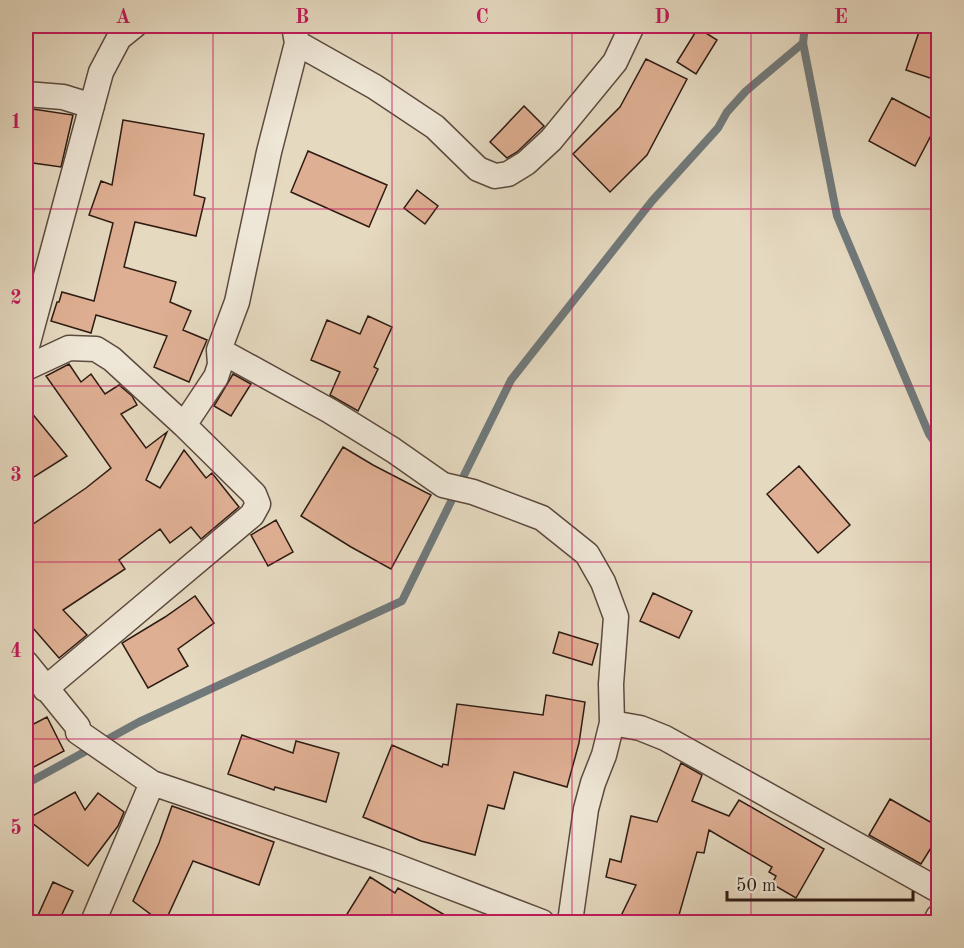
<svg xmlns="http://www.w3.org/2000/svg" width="964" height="948" font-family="'Old Standard TT',serif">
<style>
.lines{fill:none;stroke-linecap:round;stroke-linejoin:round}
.stream{stroke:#70797a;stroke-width:8}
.building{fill:#dfaf93;stroke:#2e1b13;stroke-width:1.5}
.minor-casing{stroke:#5c4a3e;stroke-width:27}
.minor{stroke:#eee6d6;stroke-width:24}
.grid{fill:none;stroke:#c2185b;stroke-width:1.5;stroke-opacity:0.55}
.neatline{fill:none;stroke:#c2185b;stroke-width:2}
.grid-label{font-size:20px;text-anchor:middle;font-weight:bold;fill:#c2185b}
</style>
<rect width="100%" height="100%" fill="#e5d9c0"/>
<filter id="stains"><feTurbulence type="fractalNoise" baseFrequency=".00333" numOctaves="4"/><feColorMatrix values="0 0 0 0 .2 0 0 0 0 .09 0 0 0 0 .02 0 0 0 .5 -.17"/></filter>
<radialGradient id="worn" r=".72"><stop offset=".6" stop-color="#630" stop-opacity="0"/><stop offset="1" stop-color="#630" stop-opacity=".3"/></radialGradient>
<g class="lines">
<!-- stream -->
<path class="stream" d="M 805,26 L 803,43 L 837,216 L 929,434 L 938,447
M 26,784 L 139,722 L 402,601 L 511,380 L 652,201 L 718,128 L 727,112 L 746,91 L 803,43"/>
</g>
<!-- building -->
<path class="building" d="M 921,26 L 939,31 L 939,81 L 906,70 Z
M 698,28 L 717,40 L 696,74 L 677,62 Z
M 646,59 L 687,79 L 647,155 L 610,192 L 573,154 L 620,107 Z
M 892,98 L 938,122 L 915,166 L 869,141 Z
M 524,106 L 544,126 L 517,152 L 507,158 L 490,142 Z
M 26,108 L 73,115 L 61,167 L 26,162 Z
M 123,120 L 204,134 L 194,195 L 205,198 L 196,236 L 135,222 L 124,267 L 176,282 L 170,302 L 191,311 L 183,330 L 207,340 L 189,382 L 154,367 L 167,336 L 96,315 L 91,333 L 51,321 L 57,302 L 59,302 L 62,292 L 94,301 L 113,223 L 89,215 L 101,181 L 112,185 Z
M 308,151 L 387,185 L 369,227 L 291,192 Z
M 417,190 L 438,206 L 425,224 L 404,208 Z
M 368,316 L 392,327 L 374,367 L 378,369 L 358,411 L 330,395 L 340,372 L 311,360 L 327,320 L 360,334 Z
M 69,364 L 81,382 L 91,374 L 105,394 L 119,385 L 132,396 L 137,405 L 121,414 L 146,448 L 167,432 L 146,480 L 160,488 L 184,450 L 206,478 L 212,473 L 239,507 L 201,539 L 191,527 L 170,543 L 160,529 L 119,560 L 125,569 L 63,610 L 87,635 L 59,658 L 26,620 L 26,529 L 86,488 L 111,468 L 46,376 Z
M 233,374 L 251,384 L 231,416 L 214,406 Z
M 26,406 L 67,456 L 26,482 Z
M 343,447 L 373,465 L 431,495 L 391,569 L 351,547 L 301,516 Z
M 799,466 L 850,525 L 818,553 L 767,494 Z
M 276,520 L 293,552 L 268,566 L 251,535 Z
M 653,593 L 692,611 L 679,638 L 640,621 Z
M 195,596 L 214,623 L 178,649 L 188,666 L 148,688 L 122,643 L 165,617 Z
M 559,632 L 598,644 L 592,665 L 553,653 Z
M 546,695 L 585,702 L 579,743 L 567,787 L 514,772 L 504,809 L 488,805 L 475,855 L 421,841 L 363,817 L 392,745 L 442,767 L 443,764 L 448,765 L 457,704 L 543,715 Z
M 47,717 L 64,751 L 32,768 L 26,755 L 26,728 Z
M 242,735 L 293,753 L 296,741 L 339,753 L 326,802 L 275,787 L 274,790 L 228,774 Z
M 681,763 L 702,775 L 692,801 L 729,816 L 739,800 L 824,849 L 796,898 L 772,884 L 776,876 L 769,872 L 772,867 L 709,830 L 704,853 L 697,852 L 677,922 L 618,922 L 636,885 L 606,877 L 610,859 L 621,862 L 631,816 L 657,822 Z
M 75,792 L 85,810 L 98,793 L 124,812 L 118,826 L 88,866 L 27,819 Z
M 890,799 L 939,827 L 939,835 L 921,864 L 869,835 Z
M 172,806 L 274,842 L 259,885 L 193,861 L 165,922 L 161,922 L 133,901 L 159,843 Z
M 370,877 L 395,893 L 398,888 L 457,922 L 360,922 L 347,914 Z
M 53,882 L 73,891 L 63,912 L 59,922 L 35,922 Z"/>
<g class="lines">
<!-- minor casing -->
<g class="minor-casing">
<path id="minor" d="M 297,43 L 375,87 L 435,127 L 478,169 L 495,176 L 508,174 L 526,163 L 551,140 L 615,62 L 632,26
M 26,94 L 63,97 L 92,106
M 26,350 L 101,72 L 119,38 L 134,26
M 219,350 L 330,411 L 393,450 L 443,485 L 473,492 L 542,518 L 587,554 L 603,582 L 616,617 L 611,684 L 612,723 L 604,755 L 593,783 L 586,809 L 570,922
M 26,368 L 69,348 L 96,349 L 112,359 L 184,425 L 216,377 L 220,365 L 219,350 L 237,302 L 269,152 L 297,43 L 294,26
M 26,663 L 78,727 L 78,732 L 152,783 L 380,860 L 542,922
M 45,689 L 252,515 L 258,504 L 254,494 L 184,425
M 612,723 L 640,728 L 665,738 L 938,890
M 93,922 L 152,783
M 936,922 L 938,917"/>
</g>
<!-- minor -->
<use href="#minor" class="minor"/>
</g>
<!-- grid -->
<path class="grid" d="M 213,26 L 213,922M 392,26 L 392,922M 572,26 L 572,922M 751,26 L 751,922M 26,209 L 938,209M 26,386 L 938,386M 26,562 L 938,562M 26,739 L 938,739"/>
<!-- margin -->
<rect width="964" height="948" fill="none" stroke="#e5d9c0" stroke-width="66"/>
<!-- scale -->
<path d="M727 891v9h186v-9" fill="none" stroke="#2e1b13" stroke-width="3"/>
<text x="736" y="891" font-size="18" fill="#2e1b13" stroke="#eee6d6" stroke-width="4.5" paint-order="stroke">50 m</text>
<rect x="33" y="33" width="898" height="882" class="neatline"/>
<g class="grid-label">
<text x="123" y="23">A</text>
<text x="302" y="23">B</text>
<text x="482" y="23">C</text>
<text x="662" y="23">D</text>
<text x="841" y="23">E</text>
<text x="16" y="128">1</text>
<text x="16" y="304">2</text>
<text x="16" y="481">3</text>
<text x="16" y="657">4</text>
<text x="16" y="834">5</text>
</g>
<rect width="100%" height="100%" filter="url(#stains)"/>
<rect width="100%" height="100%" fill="url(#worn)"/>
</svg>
